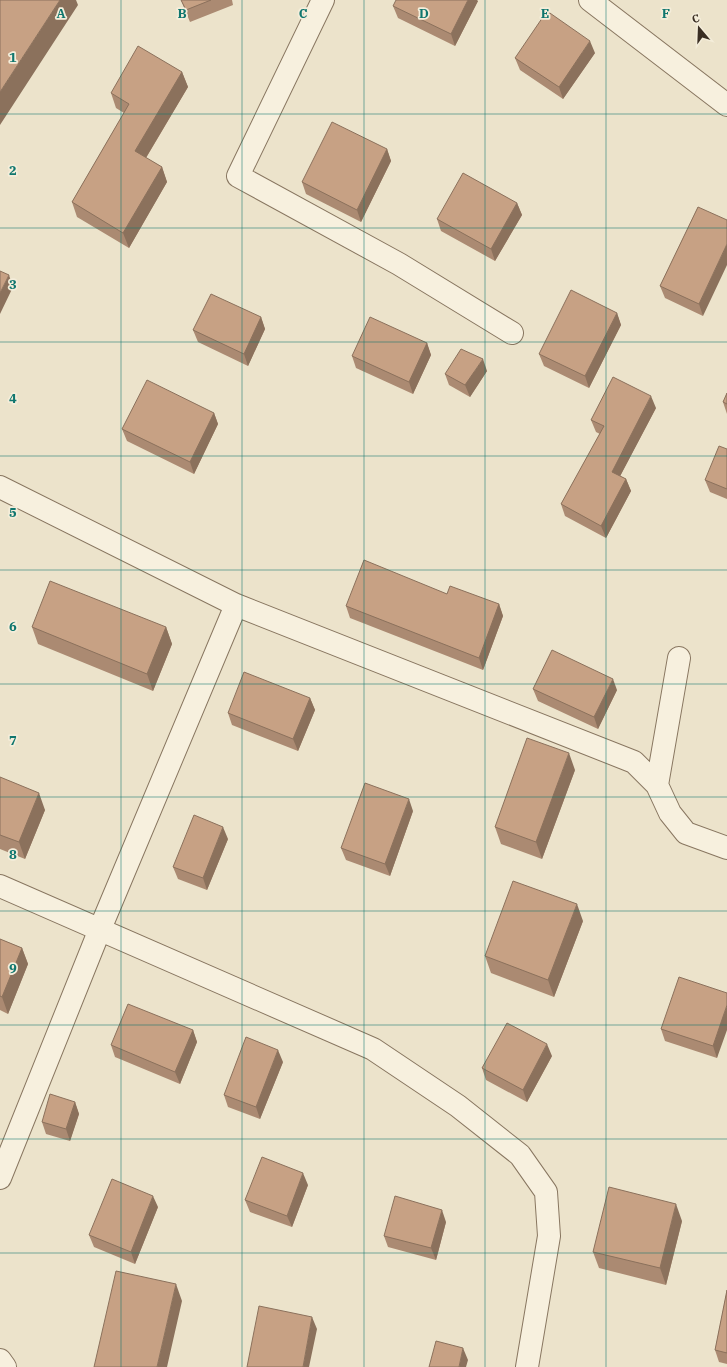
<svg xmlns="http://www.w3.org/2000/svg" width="727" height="1367" font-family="'IBM Plex Serif',serif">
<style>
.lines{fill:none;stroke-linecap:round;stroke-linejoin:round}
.minor-casing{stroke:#887660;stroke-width:24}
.minor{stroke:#f7f0de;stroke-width:22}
.wall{fill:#ab8a72}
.shaded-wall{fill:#8b715c}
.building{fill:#c7a184;stroke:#8b715c}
.grid{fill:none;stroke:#0f766e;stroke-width:1;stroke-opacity:0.55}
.grid-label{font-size:13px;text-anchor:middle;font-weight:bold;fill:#0f766e;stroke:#f4edda;stroke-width:3.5;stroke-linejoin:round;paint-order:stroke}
</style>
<rect width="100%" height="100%" fill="#ece3cb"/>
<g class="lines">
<!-- minor casing -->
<g class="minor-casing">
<path id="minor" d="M 323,0 L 238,176 L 399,264 L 512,333
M 590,0 L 727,105
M 0,487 L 236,605 L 634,762 L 657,785 L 670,813 L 686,833 L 727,848
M 657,785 L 679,658
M 0,886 L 373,1049 L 458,1106 L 520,1155 L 546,1192 L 549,1236 L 527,1367
M 0,1178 L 100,929 L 236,605
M 0,1360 L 5,1367"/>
</g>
<!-- minor -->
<use href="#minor" class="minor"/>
</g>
<!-- wall -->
<path class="wall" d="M 181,0 L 232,0 L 233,5 L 190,22 Z
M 478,1 L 455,46 L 398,18 L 393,6 Z
M 595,53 L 563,99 L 520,70 L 515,58 Z
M 182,72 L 188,87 L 146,158 L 162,167 L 167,182 L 129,248 L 77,217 L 72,202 L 124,113 L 116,108 L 111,93 Z
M 387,149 L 391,161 L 361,222 L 306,194 L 302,182 Z
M 517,203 L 522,215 L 495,261 L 441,231 L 437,219 Z
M 698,207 L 703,316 L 665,298 L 660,286 Z
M 617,313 L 621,325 L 589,388 L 544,366 L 539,354 Z
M 261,317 L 265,329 L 248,366 L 198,342 L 193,330 Z
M 427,343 L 431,355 L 413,394 L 356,368 L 352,356 Z
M 487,371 L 470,397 L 449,385 L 445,374 Z
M 727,393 L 727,414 L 723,402 Z
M 656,408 L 620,476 L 626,479 L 631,491 L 606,538 L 565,516 L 561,504 L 600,434 L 596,432 L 591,420 Z
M 214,413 L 218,424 L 194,474 L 127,441 L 122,429 Z
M 727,449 L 727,499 L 710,492 L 705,480 Z
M 447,594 L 499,604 L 503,616 L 483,670 L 350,618 L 346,606 Z
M 32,627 L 166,627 L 172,644 L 153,691 L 38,644 Z
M 533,689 L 617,690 L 598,729 L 538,701 Z
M 310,698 L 315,710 L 298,751 L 232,725 L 228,713 Z
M 575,770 L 542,859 L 501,844 L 495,827 Z
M 0,777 L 45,810 L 25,859 L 0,849 Z
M 413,811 L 390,876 L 346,860 L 341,848 Z
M 228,839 L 207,890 L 178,879 L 173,867 Z
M 583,921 L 554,997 L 491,973 L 485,956 Z
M 0,939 L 22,948 L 28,964 L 8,1014 L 0,1010 Z
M 727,993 L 717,1058 L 665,1041 L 661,1029 Z
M 193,1030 L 197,1042 L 180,1084 L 115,1057 L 111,1045 Z
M 552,1056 L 527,1102 L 486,1080 L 482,1068 Z
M 283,1062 L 260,1119 L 228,1107 L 224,1095 Z
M 75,1102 L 79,1114 L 70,1141 L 46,1134 L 42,1122 Z
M 308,1185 L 292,1227 L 250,1212 L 245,1200 Z
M 158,1207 L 135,1264 L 94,1247 L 89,1235 Z
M 682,1221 L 666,1285 L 599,1268 L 593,1252 Z
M 446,1222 L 436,1260 L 388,1247 L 384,1236 Z
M 727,1290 L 727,1364 L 719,1362 L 715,1350 Z"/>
<!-- shaded-wall -->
<path class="shaded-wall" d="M 60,0 L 76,0 L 78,5 L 0,125 L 0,92 Z
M 468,0 L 477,0 L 478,1 L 455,46 L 451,34 Z
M 590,41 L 595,53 L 563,99 L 559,87 Z
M 182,72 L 188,87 L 141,166 L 135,151 Z
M 387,149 L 391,161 L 361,222 L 357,210 Z
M 162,167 L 167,182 L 129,248 L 123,233 Z
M 517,203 L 522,215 L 495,261 L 491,249 Z
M 727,244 L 727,265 L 703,316 L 699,304 Z
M 9,275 L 13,287 L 0,314 L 0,293 Z
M 617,313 L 621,325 L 589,388 L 585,376 Z
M 261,317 L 265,329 L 248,366 L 244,354 Z
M 427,343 L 431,355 L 413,394 L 409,382 Z
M 483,359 L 487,371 L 470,397 L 465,385 Z
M 651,396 L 656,408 L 616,484 L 612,472 Z
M 214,413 L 218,424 L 194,474 L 190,462 Z
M 626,479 L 631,491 L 606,538 L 601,526 Z
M 499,604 L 503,616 L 483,670 L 479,658 Z
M 166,627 L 172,644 L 153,691 L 147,674 Z
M 613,679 L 617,690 L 598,729 L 594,717 Z
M 310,698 L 315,710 L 298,751 L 293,739 Z
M 569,753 L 575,770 L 542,859 L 536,842 Z
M 39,793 L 45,810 L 25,859 L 19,842 Z
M 409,799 L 413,811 L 390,876 L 385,864 Z
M 223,827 L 228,839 L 207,890 L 203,878 Z
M 577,904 L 583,921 L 554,997 L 548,980 Z
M 22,948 L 28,964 L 8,1014 L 2,997 Z
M 727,1005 L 727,1030 L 717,1058 L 713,1046 Z
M 193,1030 L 197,1042 L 180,1084 L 175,1072 Z
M 547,1044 L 552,1056 L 527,1102 L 523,1090 Z
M 278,1050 L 283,1062 L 260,1119 L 256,1107 Z
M 75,1102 L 79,1114 L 70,1141 L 66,1129 Z
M 303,1173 L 308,1185 L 292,1227 L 287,1216 Z
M 153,1196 L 158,1207 L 135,1264 L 131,1252 Z
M 676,1204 L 682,1221 L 666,1285 L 660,1268 Z
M 442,1210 L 446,1222 L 436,1260 L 431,1248 Z
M 176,1284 L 182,1301 L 167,1367 L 157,1367 Z
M 312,1317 L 317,1329 L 309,1367 L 303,1367 Z
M 463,1348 L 468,1360 L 466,1367 L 459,1367 Z"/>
<!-- building -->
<path class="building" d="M 0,0 L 60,0 L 0,92 Z
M 181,0 L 211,0 L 186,10 Z
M 396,0 L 468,0 L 451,34 L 393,6 Z
M 547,11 L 590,41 L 559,87 L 515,58 Z
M 138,46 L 182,72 L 135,151 L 162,167 L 123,233 L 72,202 L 129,104 L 111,93 Z
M 332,122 L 387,149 L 357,210 L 302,182 Z
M 463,173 L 517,203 L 491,249 L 437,219 Z
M 698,207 L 727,220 L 727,244 L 699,304 L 660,286 Z
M 0,271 L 9,275 L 0,293 Z
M 571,290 L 617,313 L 585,376 L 539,354 Z
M 211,294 L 261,317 L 244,354 L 193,330 Z
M 370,317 L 427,343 L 409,382 L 352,356 Z
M 461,349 L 483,359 L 465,385 L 445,374 Z
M 613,377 L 651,396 L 612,472 L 626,479 L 601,526 L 561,504 L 604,426 L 591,420 Z
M 147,380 L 214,413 L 190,462 L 122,429 Z
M 727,393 L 727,404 L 723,402 Z
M 719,446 L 727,449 L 727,489 L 705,480 Z
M 364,560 L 447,594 L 450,586 L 499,604 L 479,658 L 346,606 Z
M 50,581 L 166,627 L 147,674 L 32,627 Z
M 552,650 L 613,679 L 594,717 L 533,689 Z
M 244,672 L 310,698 L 293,739 L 228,713 Z
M 527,738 L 569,753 L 536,842 L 495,827 Z
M 0,777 L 39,793 L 19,842 L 0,835 Z
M 365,783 L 409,799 L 385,864 L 341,848 Z
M 194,815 L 223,827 L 203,878 L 173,867 Z
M 513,881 L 577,904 L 548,980 L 485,956 Z
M 0,939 L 22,948 L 2,997 L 0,996 Z
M 679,977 L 727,993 L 727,1005 L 713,1046 L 661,1029 Z
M 128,1004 L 193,1030 L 175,1072 L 111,1045 Z
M 507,1023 L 547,1044 L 523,1090 L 482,1068 Z
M 246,1037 L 278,1050 L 256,1107 L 224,1095 Z
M 50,1094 L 75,1102 L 66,1129 L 42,1122 Z
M 262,1157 L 303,1173 L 287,1216 L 245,1200 Z
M 112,1179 L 153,1196 L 131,1252 L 89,1235 Z
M 609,1187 L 676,1204 L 660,1268 L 593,1252 Z
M 395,1196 L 442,1210 L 431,1248 L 384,1236 Z
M 116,1271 L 176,1284 L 157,1367 L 94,1367 Z
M 727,1290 L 727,1353 L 715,1350 Z
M 259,1306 L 312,1317 L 303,1367 L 247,1367 Z
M 436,1341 L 463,1348 L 459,1367 L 429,1367 Z"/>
<!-- grid -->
<path class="grid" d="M 121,0 L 121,1367M 242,0 L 242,1367M 364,0 L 364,1367M 485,0 L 485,1367M 606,0 L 606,1367M 0,114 L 727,114M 0,228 L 727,228M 0,342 L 727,342M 0,456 L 727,456M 0,570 L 727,570M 0,684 L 727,684M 0,797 L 727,797M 0,911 L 727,911M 0,1025 L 727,1025M 0,1139 L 727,1139M 0,1253 L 727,1253"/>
<g class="grid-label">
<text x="61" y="18">A</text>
<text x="182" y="18">B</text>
<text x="303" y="18">C</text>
<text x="424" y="18">D</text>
<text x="545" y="18">E</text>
<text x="666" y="18">F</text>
<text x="13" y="62">1</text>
<text x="13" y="175">2</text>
<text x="13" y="289">3</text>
<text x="13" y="403">4</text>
<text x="13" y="517">5</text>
<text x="13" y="631">6</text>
<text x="13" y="745">7</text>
<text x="13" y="859">8</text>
<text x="13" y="973">9</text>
</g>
<!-- north arrow -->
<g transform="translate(699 28) rotate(341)" stroke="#f4edda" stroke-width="3" paint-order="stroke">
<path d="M0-3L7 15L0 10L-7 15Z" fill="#3a2e23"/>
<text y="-6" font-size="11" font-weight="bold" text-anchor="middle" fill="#3a2e23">С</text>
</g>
</svg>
